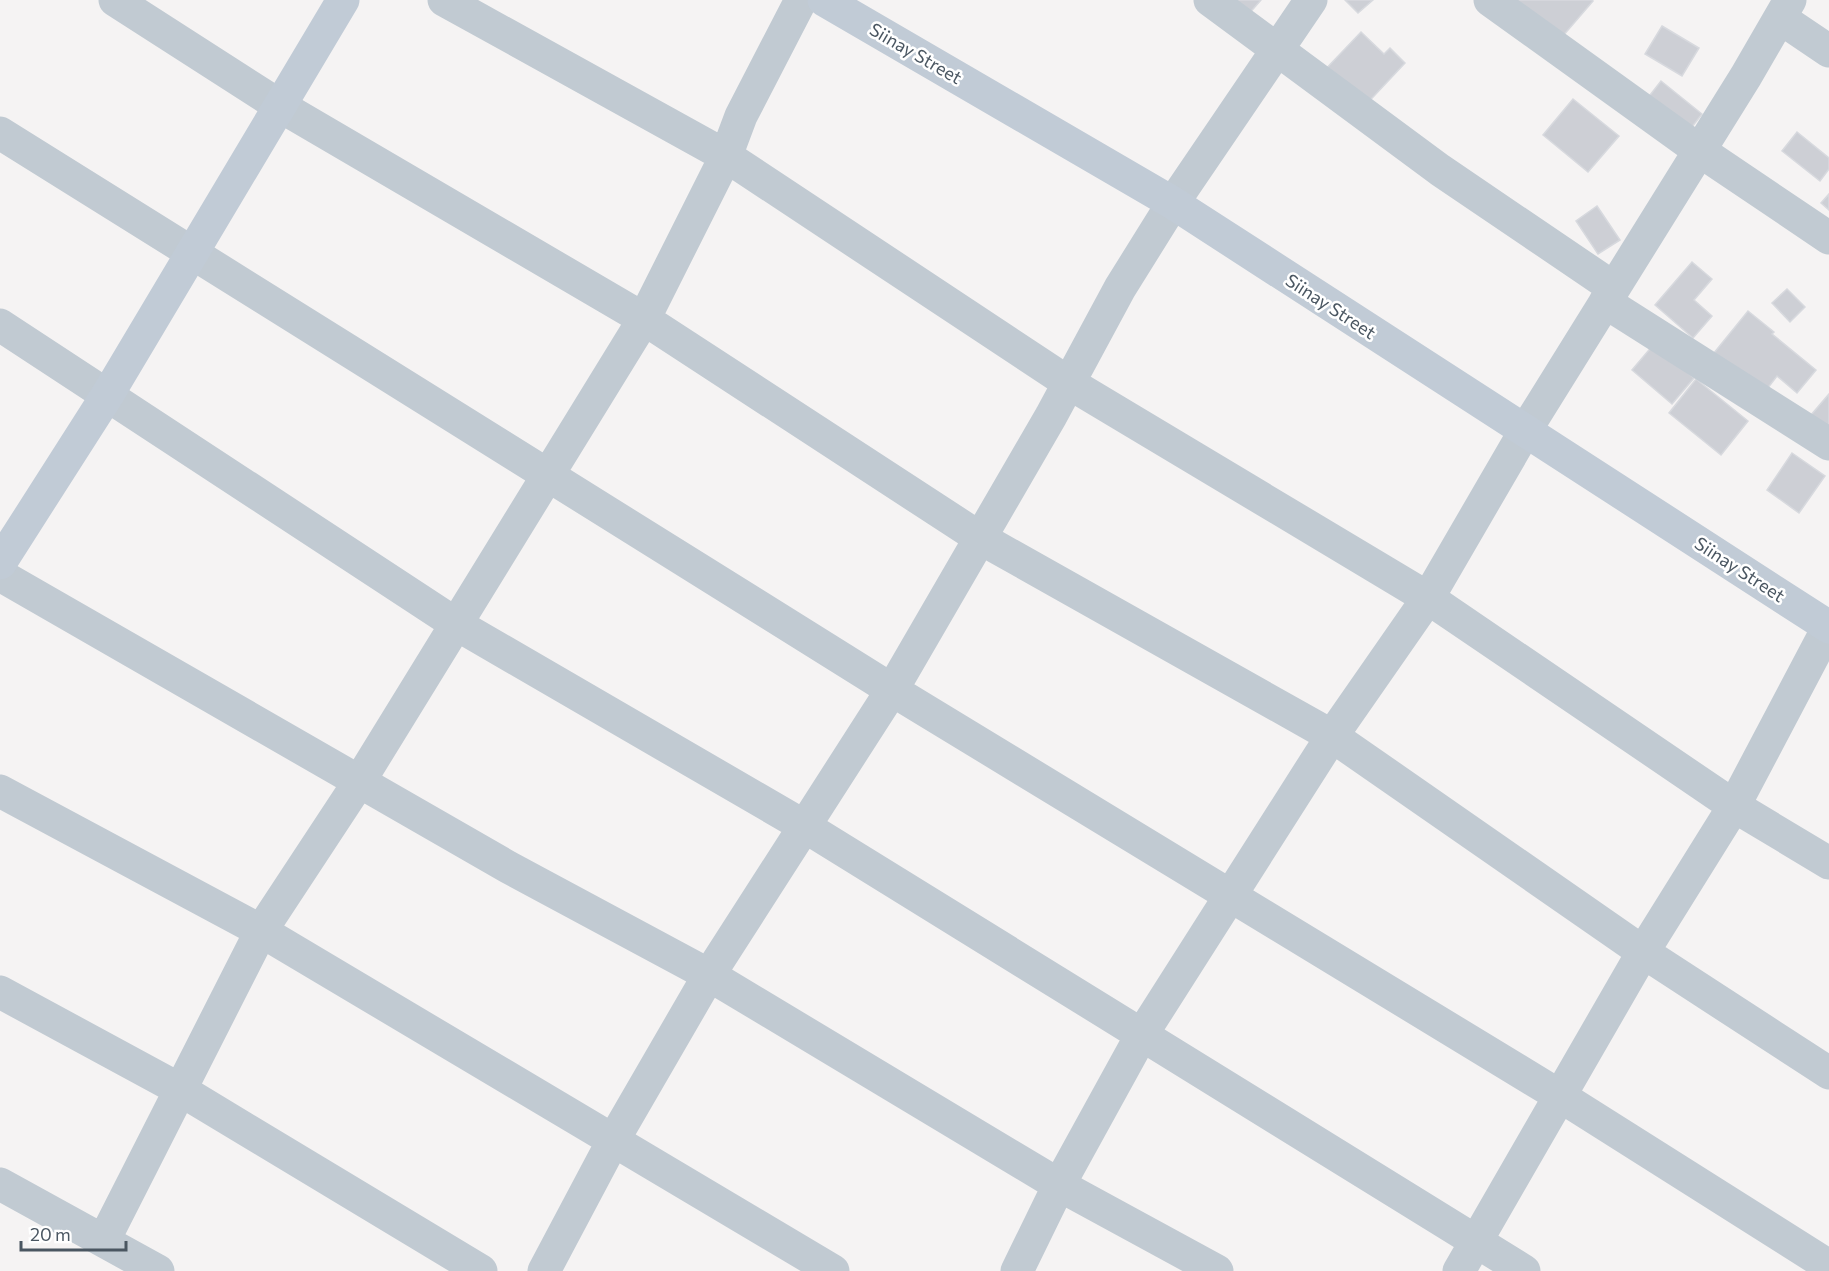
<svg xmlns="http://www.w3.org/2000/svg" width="1829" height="1271" font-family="Commissioner,sans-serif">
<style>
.building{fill:#cdcfd5;stroke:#d7d9de;stroke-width:1.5}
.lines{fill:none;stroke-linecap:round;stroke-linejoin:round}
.street{stroke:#c1cad2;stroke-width:33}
.secondary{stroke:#c1cbd6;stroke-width:33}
.labels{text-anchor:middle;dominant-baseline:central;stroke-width:5;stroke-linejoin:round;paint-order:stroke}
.street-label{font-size:18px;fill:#4a5661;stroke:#fff}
</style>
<rect width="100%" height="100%" fill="#f5f3f3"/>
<!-- building -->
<path class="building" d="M 1228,0 L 1261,0 L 1247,16 Z
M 1345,0 L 1373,0 L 1358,13 Z
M 1506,0 L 1592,0 L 1593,1 L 1556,44 Z
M 1662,26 L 1699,48 L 1682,76 L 1645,54 Z
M 1361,32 L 1384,54 L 1390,48 L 1405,63 L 1360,111 L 1321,74 Z
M 1661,81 L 1702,114 L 1688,132 L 1647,99 Z
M 1573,99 L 1619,136 L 1588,172 L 1543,135 Z
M 1797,132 L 1829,158 L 1829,169 L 1820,181 L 1782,151 Z
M 1829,194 L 1829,210 L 1821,203 Z
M 1597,206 L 1620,240 L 1598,254 L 1576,221 Z
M 1692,262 L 1712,279 L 1694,300 L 1712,316 L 1693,338 L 1655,305 Z
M 1787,289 L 1805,307 L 1790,322 L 1772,303 Z
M 1748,311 L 1774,332 L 1772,334 L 1816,370 L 1797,393 L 1777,376 L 1764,393 L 1714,353 Z
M 1654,344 L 1694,378 L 1672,404 L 1632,370 Z
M 1696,379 L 1748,421 L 1721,455 L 1669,413 Z
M 1829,394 L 1829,430 L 1811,415 Z
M 1792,453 L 1825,476 L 1799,513 L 1767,490 Z"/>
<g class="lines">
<!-- street -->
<path class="street" d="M 115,0 L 280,106 L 644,319 L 980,538 L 1332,736 L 1643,952 L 1829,1073
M 444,0 L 726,156 L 1069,383 L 1428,598 L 1734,806 L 1829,863
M 1210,0 L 1440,170 L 1614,288
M 1490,0 L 1700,151 L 1829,238
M 1780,18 L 1829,51
M 0,133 L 892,690 L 1560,1096 L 1829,1266
M 1605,302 L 1829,444
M 0,325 L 456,624 L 804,826 L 1524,1271
M 0,575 L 508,867 L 709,975 L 1059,1185 L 1017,1271
M 0,791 L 261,931 L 833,1271
M 0,992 L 179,1089 L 481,1271
M 0,1184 L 158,1271
M 104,1240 L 261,931 L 359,782 L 644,319 L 726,156 L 741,116 L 801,0
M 544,1271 L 614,1139 L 709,975 L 892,690 L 1051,416 L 1120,288 L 1173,203 L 1311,0
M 1217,1271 L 1059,1185 L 1141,1036 L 1332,736 L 1428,598 L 1525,431 L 1746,76 L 1790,0
M 1459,1271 L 1643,952 L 1734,806 L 1829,626"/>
<!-- secondary -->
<path class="secondary" d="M 824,0 L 1173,203 L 1829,627
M 0,563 L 108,394 L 343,0"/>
</g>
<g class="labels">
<!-- street labels -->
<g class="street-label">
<text transform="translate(916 53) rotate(30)">Siinay Street</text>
<text transform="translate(1331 306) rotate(33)">Siinay Street</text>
<text transform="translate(1740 569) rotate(33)">Siinay Street</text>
</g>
</g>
<!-- scale -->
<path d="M21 1241v9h105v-9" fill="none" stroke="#4a5661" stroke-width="3"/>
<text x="30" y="1241" font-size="18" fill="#4a5661" stroke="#ffffff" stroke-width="4.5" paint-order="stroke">20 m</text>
</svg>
